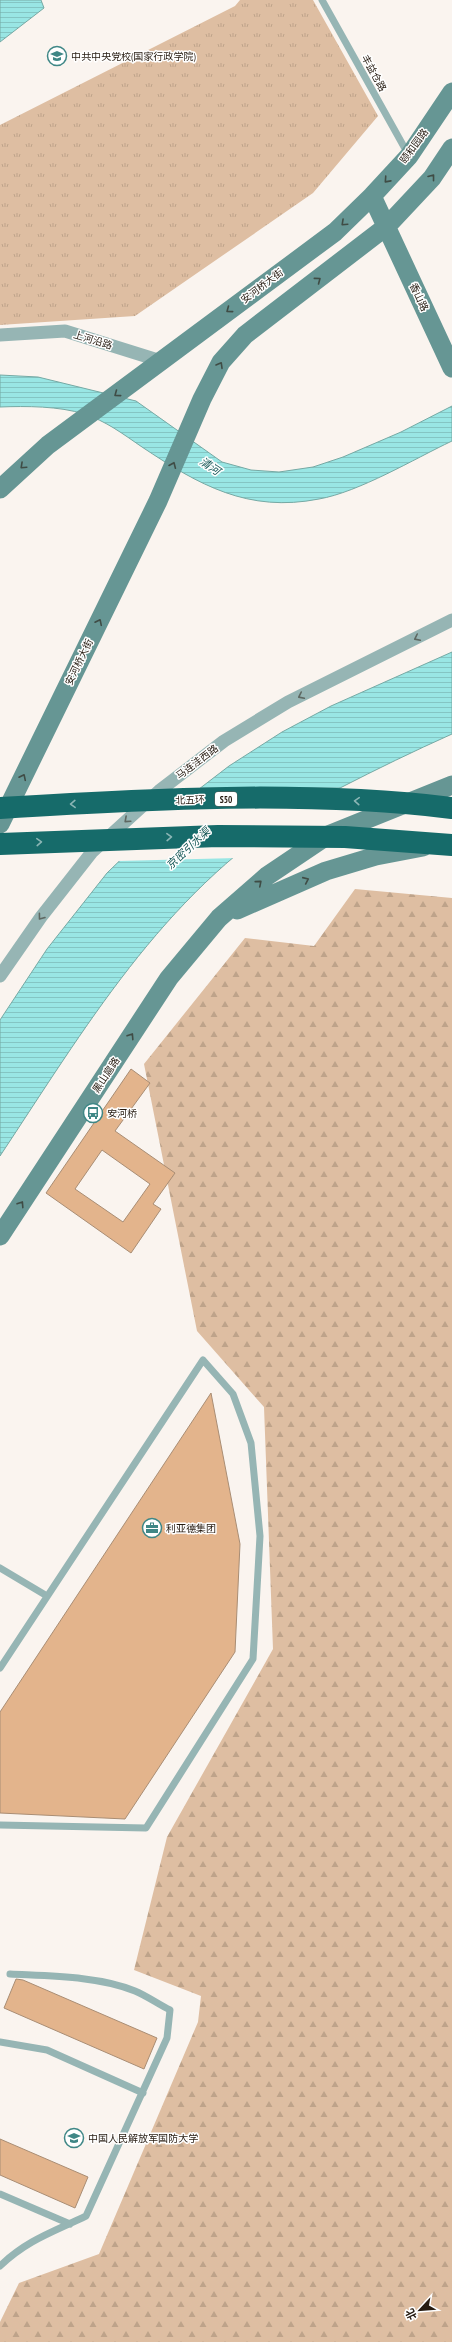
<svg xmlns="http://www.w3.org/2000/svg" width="452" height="2342" font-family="'PT Sans Narrow','Noto Sans SC',sans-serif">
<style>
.forest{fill:url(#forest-firs)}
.park{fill:url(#park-tufts)}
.water{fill:url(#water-rules);stroke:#76a9a4}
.pier{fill:#faf4ef}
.building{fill:#e3b48c;stroke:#a98d74;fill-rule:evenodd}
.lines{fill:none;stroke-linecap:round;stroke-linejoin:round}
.lane{stroke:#96b5b4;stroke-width:7}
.street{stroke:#96b5b4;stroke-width:13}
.secondary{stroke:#669694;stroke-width:19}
.highway{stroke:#166b6a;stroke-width:22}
.oneway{stroke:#3f4c45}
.oneway2{stroke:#5e6862}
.oneway3{stroke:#8ab5b4}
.labels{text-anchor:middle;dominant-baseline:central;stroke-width:3;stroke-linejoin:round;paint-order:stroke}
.shield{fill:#fff;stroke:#665f58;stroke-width:1}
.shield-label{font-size:9px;font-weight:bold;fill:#251a10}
.poi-label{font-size:10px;fill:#251a10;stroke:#fff;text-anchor:start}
.street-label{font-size:10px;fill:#251a10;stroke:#fff}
.water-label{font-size:11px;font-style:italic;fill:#145655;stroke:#fff}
</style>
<defs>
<pattern id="forest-firs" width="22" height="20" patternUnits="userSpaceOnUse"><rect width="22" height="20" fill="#debea2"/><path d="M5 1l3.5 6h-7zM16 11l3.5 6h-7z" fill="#bea38a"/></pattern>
<pattern id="park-tufts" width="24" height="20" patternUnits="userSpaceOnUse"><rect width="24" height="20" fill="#debea2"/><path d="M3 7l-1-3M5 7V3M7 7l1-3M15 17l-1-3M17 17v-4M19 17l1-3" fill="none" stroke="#bea38a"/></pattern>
<pattern id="water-rules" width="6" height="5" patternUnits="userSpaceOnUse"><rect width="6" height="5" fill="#99e6e4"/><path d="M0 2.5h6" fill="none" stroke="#84c5c3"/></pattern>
</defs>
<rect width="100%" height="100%" fill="#faf4ef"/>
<!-- forest -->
<path class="forest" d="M 355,889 L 452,898 L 452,2342 L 0,2342 L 0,2322 L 19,2283 L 99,2254 L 198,2022 L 201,1996 L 134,1970 L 167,1837 L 273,1649 L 264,1407 L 197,1331 L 144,1064 L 245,938 L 314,946 Z"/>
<!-- park -->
<path class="park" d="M 240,0 L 313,0 L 378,116 L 313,193 L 135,316 L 0,325 L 0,125 L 235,6 Z"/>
<!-- water -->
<path class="water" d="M 0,0 L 41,0 L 44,8 L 0,42 Z
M 0,375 L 38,377 L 136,401 L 222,462 L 251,470 L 279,472 L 313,467 L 343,457 L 401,432 L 452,406 L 452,441 C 414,459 359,492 319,499 C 248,513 199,485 142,447 C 123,434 106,421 84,414 C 59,406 26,406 0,407 Z
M 452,652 L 452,734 C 414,751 377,769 340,788 C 326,796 310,803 295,812 C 162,896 85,1028 0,1156 L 0,1020 L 47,949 L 107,873 L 173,809 L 229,766 L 282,732 L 331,706 Z"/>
<!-- pier -->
<path class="pier" d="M 334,794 L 296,814 L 237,858 L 117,861 L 172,807 Z"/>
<!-- building -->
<path class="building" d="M 131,1069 L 150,1083 L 115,1131 L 175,1173 L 153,1204 L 161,1209 L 131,1253 L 46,1193 ZM 102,1150 L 150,1184 L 123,1222 L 75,1189 Z
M 211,1393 L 240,1544 L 235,1652 L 125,1819 L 0,1813 L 0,1712 Z
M 16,1979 L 23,1980 L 157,2038 L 144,2069 L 4,2008 Z
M 0,2139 L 88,2177 L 75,2208 L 0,2175 Z"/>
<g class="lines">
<!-- lane -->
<path class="lane" d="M 322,0 L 408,154
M 0,1568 L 47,1596
M 0,1668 L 203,1360 L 233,1394 L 251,1443 L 260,1536 L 253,1659 L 146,1828 L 0,1825
M 0,2042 L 47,2050 L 143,2093
M 0,2194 L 70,2224
M 0,2266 C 27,2240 53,2232 86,2216 L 167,2038 L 170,2010 C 158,2004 147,1996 135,1991 C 100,1976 47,1976 10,1974"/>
<!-- street -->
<path class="street" d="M 0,335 L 65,331 L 161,361
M 0,976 L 41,917 L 92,852 L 159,791 L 224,741 L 288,702 L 452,620"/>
<!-- secondary -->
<path class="secondary" d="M 372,196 L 452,368
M 0,489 L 48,445 L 335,232 L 372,196 L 409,156 L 452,92
M 0,824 L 158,501 L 202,399 L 221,362 L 245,335 L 387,226 L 432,178 L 452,148
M 237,910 L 326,871 L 376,856 L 423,847
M 0,1236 L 169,978 L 219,918 L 267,876 L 328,835 L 452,785"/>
<!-- highway -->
<path class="highway" d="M 0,808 C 150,799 303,790 452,808
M 0,844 L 218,836 L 345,837 L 452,845"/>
</g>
<!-- one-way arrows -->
<defs><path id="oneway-chevron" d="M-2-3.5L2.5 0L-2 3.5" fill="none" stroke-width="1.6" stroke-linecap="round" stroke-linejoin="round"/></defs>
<g class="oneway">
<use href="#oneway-chevron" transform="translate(432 177) rotate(-52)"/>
<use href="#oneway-chevron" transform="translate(387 180) rotate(132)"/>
<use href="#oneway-chevron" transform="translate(344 223) rotate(137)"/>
<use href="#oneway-chevron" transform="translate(318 280) rotate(-37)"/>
<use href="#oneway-chevron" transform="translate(229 310) rotate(143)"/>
<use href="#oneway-chevron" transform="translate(220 365) rotate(-60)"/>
<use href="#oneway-chevron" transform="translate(117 394) rotate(143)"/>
<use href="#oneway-chevron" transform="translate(173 465) rotate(-67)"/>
<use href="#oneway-chevron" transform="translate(23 466) rotate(137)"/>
<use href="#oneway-chevron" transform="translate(99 622) rotate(-64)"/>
<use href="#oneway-chevron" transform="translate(23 777) rotate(-64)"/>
<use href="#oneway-chevron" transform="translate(306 880) rotate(-24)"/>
<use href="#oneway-chevron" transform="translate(259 883) rotate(-41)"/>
<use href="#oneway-chevron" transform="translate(131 1036) rotate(-57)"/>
<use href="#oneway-chevron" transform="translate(21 1204) rotate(-57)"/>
</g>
<g class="oneway2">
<use href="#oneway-chevron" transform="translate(417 638) rotate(154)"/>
<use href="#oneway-chevron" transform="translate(301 696) rotate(154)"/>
<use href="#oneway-chevron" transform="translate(127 820) rotate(138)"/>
<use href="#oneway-chevron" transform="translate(41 917) rotate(127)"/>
</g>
<g class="oneway3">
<use href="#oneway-chevron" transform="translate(357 801) rotate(-176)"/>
<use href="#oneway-chevron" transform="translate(73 804) rotate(178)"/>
<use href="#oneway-chevron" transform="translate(169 837) rotate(-2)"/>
<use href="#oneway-chevron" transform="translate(39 842) rotate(-3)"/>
</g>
<!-- icons -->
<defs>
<g id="university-ring" transform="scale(1)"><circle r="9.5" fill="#fff" stroke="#3f8786" stroke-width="1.5"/><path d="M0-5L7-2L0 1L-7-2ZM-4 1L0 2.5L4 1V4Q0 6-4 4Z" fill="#3f8786"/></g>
<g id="bus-ring" transform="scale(1)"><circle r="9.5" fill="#fff" stroke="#3f8786" stroke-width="1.5"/><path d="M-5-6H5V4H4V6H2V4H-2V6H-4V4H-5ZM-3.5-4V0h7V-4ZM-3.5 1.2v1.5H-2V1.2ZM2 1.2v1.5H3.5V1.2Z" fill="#3f8786"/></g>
<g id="office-ring" transform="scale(1)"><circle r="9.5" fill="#fff" stroke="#3f8786" stroke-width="1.5"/><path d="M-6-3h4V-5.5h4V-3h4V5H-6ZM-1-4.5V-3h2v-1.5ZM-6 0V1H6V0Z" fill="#3f8786"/></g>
</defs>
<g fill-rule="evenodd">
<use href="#university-ring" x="57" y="56"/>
<use href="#bus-ring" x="93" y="1113"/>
<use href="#office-ring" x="152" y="1528"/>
<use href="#university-ring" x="74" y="2138"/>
</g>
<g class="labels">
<!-- shield labels -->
<rect class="shield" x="215" y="792" width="22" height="14" rx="3"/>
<g class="shield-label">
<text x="226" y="799">S50</text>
</g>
<!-- poi labels -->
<g class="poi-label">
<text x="71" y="56">中共中央党校(国家行政学院)</text>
<text x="107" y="1113">安河桥</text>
<text x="166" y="1528">利亚德集团</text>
<text x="88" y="2138">中国人民解放军国防大学</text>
</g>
<!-- street labels -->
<g class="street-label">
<text transform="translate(374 73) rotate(61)">丰益仓路</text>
<text transform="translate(414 146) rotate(-54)">颐和园路</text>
<text transform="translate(262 286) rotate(-37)">安河桥大街</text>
<text transform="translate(419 297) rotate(65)">香山路</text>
<text transform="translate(93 340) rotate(17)">上河沿路</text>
<text transform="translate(79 662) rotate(-64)">安河桥大街</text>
<text transform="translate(197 762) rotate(-37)">马连洼西路</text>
<text transform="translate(190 800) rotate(-2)">北五环</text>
<text transform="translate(106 1075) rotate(-57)">黑山扈路</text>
</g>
<!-- water labels -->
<g class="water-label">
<text transform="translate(210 466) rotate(34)">清河</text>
<text transform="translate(188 848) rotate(-43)">京密引水渠</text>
</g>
</g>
<!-- north arrow -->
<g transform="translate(420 2310) rotate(244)" stroke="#ffffff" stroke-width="3" paint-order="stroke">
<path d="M0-3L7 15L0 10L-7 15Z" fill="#251a10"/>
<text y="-6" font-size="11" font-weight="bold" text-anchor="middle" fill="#251a10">北</text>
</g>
</svg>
